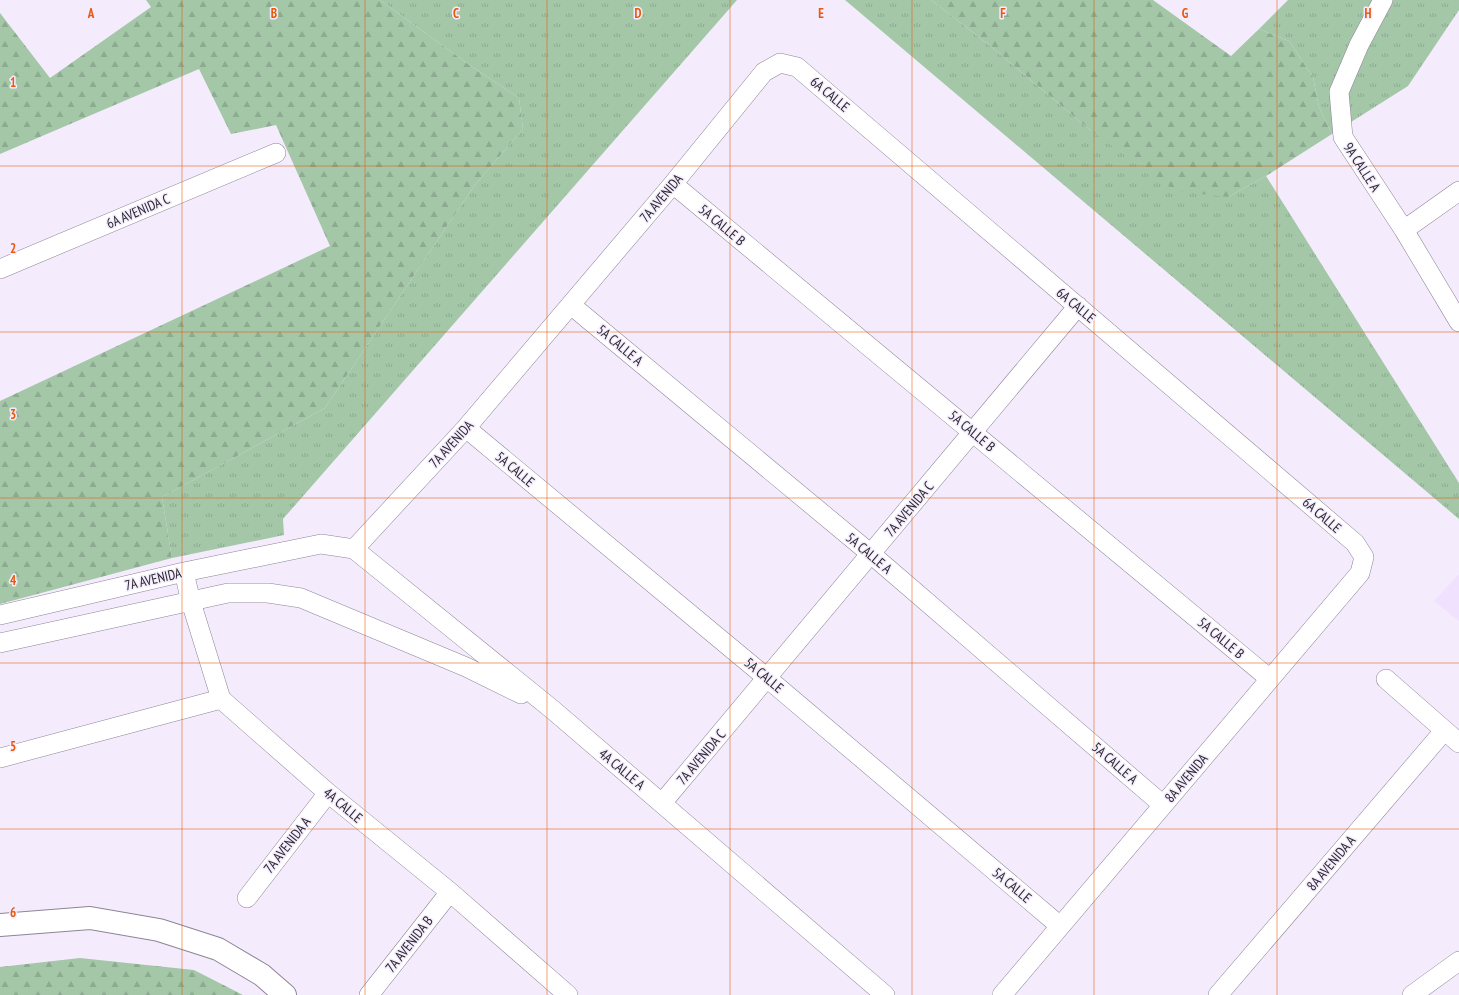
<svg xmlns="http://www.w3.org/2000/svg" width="1459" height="995" font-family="'PT Sans Narrow',sans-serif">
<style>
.built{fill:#f0e2fe}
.grass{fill:url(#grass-tufts)}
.forest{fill:url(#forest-firs)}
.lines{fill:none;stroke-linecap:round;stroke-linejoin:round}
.minor-casing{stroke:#8e8497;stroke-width:20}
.tertiary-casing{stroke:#8e8497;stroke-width:24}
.minor{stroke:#fff;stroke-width:19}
.tertiary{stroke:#fff;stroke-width:22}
.grid{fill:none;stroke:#e8590c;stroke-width:1;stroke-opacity:0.55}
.labels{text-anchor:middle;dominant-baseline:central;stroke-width:3;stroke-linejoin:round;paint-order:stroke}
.street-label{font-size:14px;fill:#2c282f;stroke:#f4ecfd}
.grid-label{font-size:13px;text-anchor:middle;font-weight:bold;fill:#e8590c;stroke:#f4ecfd;stroke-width:3;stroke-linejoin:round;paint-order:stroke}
</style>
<defs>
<pattern id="grass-tufts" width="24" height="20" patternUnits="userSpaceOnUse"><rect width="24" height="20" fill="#a3c7a7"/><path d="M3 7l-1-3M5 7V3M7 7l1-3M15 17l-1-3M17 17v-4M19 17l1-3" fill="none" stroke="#8cab90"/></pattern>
<pattern id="forest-firs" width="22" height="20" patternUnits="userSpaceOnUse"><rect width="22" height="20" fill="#a3c7a7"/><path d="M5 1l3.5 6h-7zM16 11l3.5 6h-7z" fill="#8cab90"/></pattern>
</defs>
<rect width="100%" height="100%" fill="#f4ecfd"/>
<!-- built -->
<path class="built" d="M 1459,574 L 1459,621 L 1434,601 Z"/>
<!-- grass -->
<path class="grass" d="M 380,0 L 737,0 L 283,519 L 284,535 L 172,558 L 162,497 L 325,408 L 474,186 L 523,129 L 519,98 L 468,64 Z
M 845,0 L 931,0 L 988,44 L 1090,130 L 1228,197 L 1266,176 L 1459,483 L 1459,519 Z
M 1288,0 L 1459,0 L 1459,10 L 1408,86 L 1332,134 L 1319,107 L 1313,77 L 1289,41 L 1259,29 Z"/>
<!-- forest -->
<path class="forest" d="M 146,0 L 380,0 L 468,64 L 519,98 L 523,129 L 474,186 L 325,408 L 162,497 L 172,558 L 0,604 L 0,401 L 330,246 L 276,125 L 231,134 L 199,69 L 0,154 L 0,13 L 50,78 L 151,7 Z
M 931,0 L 1153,0 L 1231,56 L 1259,29 L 1289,41 L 1313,77 L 1319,107 L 1332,134 L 1266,176 L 1228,197 L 1175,191 L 1090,130 L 988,44 Z
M 80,958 L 194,970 L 243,995 L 0,995 L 0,967 Z"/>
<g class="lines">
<!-- minor casing -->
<g class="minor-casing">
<path id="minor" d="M 1383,0 L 1359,45 L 1339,92 L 1343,137 L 1404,230 L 1459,322
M 673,184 L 1270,679
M 1404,230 L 1459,191
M 0,269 L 276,153
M 571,305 L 871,554 L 1163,805
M 466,428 L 767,678 L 1060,926
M 354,549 L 466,428 L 673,184 L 764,72 L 780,63 L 797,67 L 1355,543 L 1364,557 L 1360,573 L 1002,995
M 354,549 L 553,710 L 885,995
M 184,572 L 191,602 L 221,699 L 328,793 L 450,892 L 568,995
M 0,615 L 184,572 L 321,544 L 354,549
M 0,643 L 228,593 L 268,593 L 301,598 L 466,667 L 521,694
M 1386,679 L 1459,743
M 0,758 L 221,699
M 662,803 L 1078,306
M 247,898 L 328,793
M 369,995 L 450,892
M 1218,995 L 1444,731
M 1412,995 L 1459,961"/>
</g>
<!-- tertiary casing -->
<g class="tertiary-casing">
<path id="tertiary" d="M 0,925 L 90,918 L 159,930 L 218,949 L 262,975 L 285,995"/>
</g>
<!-- minor -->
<use href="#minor" class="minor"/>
<!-- tertiary -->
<use href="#tertiary" class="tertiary"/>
</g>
<!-- grid -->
<path class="grid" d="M 182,0 L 182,995M 365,0 L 365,995M 547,0 L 547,995M 730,0 L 730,995M 912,0 L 912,995M 1094,0 L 1094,995M 1277,0 L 1277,995M 0,166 L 1459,166M 0,332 L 1459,332M 0,498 L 1459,498M 0,663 L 1459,663M 0,829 L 1459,829"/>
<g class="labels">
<!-- street labels -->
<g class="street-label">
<text transform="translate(830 94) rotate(40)">6A CALLE</text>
<text transform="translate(1362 167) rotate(57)">9A CALLE A</text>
<text transform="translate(661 198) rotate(-50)">7A AVENIDA</text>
<text transform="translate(138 211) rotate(-23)">6A AVENIDA C</text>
<text transform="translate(722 225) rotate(40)">5A CALLE B</text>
<text transform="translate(1076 305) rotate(40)">6A CALLE</text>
<text transform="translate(620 345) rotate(40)">5A CALLE A</text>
<text transform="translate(972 431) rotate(40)">5A CALLE B</text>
<text transform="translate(451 444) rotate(-48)">7A AVENIDA</text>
<text transform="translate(515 469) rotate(40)">5A CALLE</text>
<text transform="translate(909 509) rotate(-50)">7A AVENIDA C</text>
<text transform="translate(1322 515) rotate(41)">6A CALLE</text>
<text transform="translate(869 553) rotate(40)">5A CALLE A</text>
<text transform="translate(153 579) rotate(-13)">7A AVENIDA</text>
<text transform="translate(1221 638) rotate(40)">5A CALLE B</text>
<text transform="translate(764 675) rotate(40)">5A CALLE</text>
<text transform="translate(701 757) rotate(-50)">7A AVENIDA C</text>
<text transform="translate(1115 763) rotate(41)">5A CALLE A</text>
<text transform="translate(622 769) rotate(40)">4A CALLE A</text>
<text transform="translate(1186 778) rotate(-50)">8A AVENIDA</text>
<text transform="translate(343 805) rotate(40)">4A CALLE</text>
<text transform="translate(287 845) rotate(-52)">7A AVENIDA A</text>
<text transform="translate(1331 863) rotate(-50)">8A AVENIDA A</text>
<text transform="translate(1012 885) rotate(40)">5A CALLE</text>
<text transform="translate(409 944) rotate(-52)">7A AVENIDA B</text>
</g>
</g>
<g class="grid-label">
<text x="91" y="18">A</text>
<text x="274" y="18">B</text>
<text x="456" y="18">C</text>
<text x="638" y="18">D</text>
<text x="821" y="18">E</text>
<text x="1003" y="18">F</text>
<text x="1185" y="18">G</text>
<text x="1368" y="18">H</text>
<text x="13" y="87">1</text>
<text x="13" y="253">2</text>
<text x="13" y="419">3</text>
<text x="13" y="585">4</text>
<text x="13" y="751">5</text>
<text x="13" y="917">6</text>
</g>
</svg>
